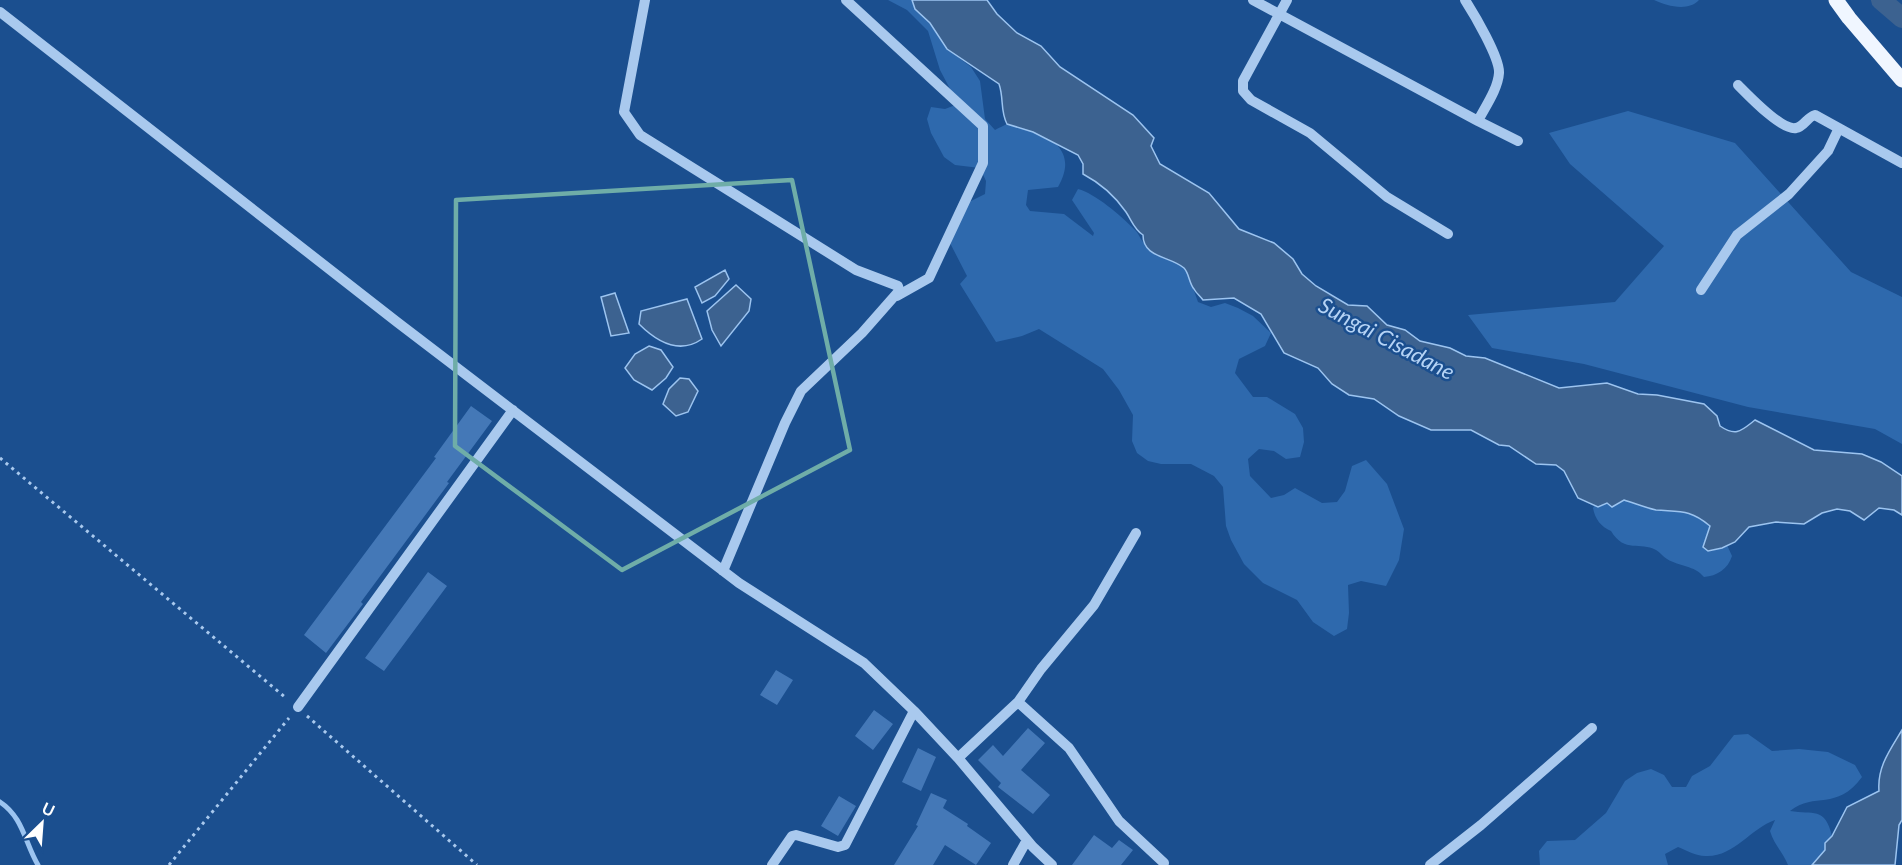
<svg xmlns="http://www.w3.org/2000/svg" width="1902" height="865" font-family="Lato,sans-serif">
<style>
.green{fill:#2e69ad}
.water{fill:#3c6290;stroke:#9cc4f0;stroke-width:1.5}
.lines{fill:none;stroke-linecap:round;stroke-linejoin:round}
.stream{stroke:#9cc4f0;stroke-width:5}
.canal{stroke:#3c6290;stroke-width:20}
.building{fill:#4478b7}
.path{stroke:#a9c9ee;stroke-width:3;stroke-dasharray:3 4.5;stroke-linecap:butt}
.minor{stroke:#a9c9ee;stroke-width:10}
.major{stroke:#f0f6ff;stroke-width:15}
.marked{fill:none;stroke:#6fada8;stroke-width:4.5;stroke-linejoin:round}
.labels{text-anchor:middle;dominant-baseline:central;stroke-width:5;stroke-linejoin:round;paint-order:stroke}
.water-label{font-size:22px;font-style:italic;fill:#b5d3f5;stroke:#1b4f8f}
</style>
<rect width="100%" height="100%" fill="#1b4f8f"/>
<!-- green -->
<path class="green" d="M 888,0 L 913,0 L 959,58 L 971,67 L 980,81 L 985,119 L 995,130 C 999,128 1004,125 1008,124 C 1018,122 1027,127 1035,131 C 1062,143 1074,159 1058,187 L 1028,190 L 1026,205 L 1030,211 L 1064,214 L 1093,236 L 1094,233 L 1072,200 L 1078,189 C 1096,194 1120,215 1134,229 C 1139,233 1140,240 1145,244 C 1160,256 1177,261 1192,273 L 1193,288 L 1198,302 L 1211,307 L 1225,303 L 1238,308 L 1253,316 L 1271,333 L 1265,346 L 1239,359 L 1235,373 L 1253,397 L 1267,397 L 1295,414 L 1303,428 L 1304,442 L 1300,457 L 1286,459 L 1274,451 L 1259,449 L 1248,459 L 1250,476 L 1271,498 L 1284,495 L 1295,488 L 1322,503 L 1337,502 L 1345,491 L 1352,466 L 1366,460 L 1387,484 L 1404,529 L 1399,560 L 1386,586 L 1361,581 L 1348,585 L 1349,613 L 1347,629 L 1334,636 L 1313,622 L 1297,600 L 1263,583 L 1244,564 L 1231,540 L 1226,526 L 1223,487 L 1214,476 L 1191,464 L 1161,464 L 1148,461 L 1137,453 L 1132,441 L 1133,415 L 1119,390 L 1103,369 L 1039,329 L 1022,336 L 996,342 L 960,284 L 967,276 L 950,243 L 959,207 L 985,194 L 986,181 L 980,168 L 955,165 L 944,157 L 931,133 L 927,119 L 931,107 L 945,109 L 958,104 L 940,70 L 928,31 L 907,10 Z
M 1654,0 L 1699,0 C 1688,12 1667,6 1654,0 Z
M 1628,111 L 1735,143 L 1851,272 L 1902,297 L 1902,444 L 1875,429 L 1748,407 L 1584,364 L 1492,348 L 1468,315 L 1615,302 L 1664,246 L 1570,164 L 1549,133 Z
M 1637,499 L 1673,507 L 1690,514 L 1699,512 L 1727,545 L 1732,556 C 1728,569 1717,576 1704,577 C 1694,565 1680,567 1667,559 C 1663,557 1660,552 1656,550 C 1640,541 1625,554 1611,531 C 1601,527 1595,519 1593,508 L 1598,500 Z
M 1748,734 L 1772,751 L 1799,749 L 1828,752 L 1855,765 L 1862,777 C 1836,812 1815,791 1790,811 C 1813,815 1825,806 1832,836 L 1825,843 L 1825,850 L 1812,865 L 1788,865 C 1783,852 1774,845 1770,831 L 1775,820 C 1751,828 1733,858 1705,856 C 1696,856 1686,850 1678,847 L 1665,854 L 1668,865 L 1540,865 L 1539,851 L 1547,841 L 1575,840 L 1606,813 L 1625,781 L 1637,773 L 1651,769 L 1664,775 L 1672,787 L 1686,787 L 1692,776 L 1710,766 L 1734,735 Z"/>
<!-- water -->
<path class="water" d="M 912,0 L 987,0 L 997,14 L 1017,33 L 1041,46 L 1060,67 L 1133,115 L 1154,138 L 1151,146 L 1160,164 L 1209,193 L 1239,229 L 1274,243 L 1293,259 L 1302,274 L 1316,286 L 1348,305 L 1367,306 L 1387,325 L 1405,330 L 1420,341 L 1450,348 L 1466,356 L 1485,358 L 1559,388 L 1607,383 L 1638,394 L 1657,395 L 1704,404 L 1717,416 L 1720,426 C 1736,437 1741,431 1755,420 L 1814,450 L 1862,454 L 1881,462 L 1902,476 L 1902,515 L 1894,510 L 1879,508 L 1864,520 L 1850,511 L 1837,509 L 1822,513 L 1804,524 L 1776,522 L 1749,527 L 1735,542 L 1722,548 L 1708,551 L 1703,547 L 1710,526 C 1690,509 1680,512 1656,510 C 1646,508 1634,503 1624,500 L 1612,507 L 1607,503 L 1598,507 L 1578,498 L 1564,471 L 1556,465 L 1536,464 L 1509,446 L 1499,445 L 1471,430 L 1431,430 L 1399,416 L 1374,399 L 1349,395 L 1332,384 L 1318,368 L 1284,353 L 1261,314 L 1234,298 L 1203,300 C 1200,296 1196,293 1194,289 C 1189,283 1189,273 1184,268 C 1170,256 1143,258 1143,235 C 1134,229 1132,221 1126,212 C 1115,196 1100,183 1083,174 L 1083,164 L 1078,155 L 1033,132 L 1007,124 C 1000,111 1004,98 999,84 L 947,49 L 930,23 L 915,9 Z
M 725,270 L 729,279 L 715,296 L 702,303 L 695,287 Z
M 736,285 L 751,299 L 749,311 L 721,346 L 712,330 L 707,311 Z
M 615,293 L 629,333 L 611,336 L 601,297 Z
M 687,299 L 702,339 C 679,355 656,341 639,324 L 641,311 Z
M 649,346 L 661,350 L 673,367 L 666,378 L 652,390 L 634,380 L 625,368 L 635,354 Z
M 680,378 L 689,379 L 698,391 L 688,412 L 676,416 L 663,404 L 669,389 Z
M 1902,730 L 1902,820 L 1899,825 L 1895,865 L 1812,865 L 1825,850 L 1825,843 L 1832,836 L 1847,807 L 1879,791 C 1877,767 1890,750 1902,730 Z"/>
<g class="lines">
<!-- stream -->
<path class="stream" d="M 0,802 C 23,817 25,843 38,865"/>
<!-- canal -->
<path class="canal" d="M 1881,0 L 1902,18"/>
</g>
<!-- building -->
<path class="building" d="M 471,406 L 492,421 L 447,482 L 449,483 L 361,602 L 363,604 L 326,653 L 304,635 L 436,458 L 434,457 Z
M 428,572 L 447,586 L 384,671 L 365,658 Z
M 776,670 L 793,680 L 777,705 L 760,695 Z
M 874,710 L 893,724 L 873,750 L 855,736 Z
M 1028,728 L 1045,743 L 1021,770 L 1050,795 L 1033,814 L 998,787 L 1001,783 L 978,760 L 993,745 L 1003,756 Z
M 918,748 L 936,757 L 921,791 L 902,782 Z
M 931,793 L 947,800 L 943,808 L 968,824 L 967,826 L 991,843 L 976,865 L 945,845 L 933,865 L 894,865 L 918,826 L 916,825 Z
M 839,796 L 856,806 L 838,836 L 821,826 Z
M 1094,835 L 1112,848 L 1119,840 L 1133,850 L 1121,865 L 1072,865 Z"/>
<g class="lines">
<!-- path -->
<path class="path" d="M 0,458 L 286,698
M 307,716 L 477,865
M 169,865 L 289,718"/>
<!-- minor -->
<path class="minor" d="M 645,0 L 624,112 L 640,135 L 856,270 L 898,286 L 899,291 L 862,333 L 801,391 L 785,423 L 723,571
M 846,0 L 983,126 L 983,163 L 929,278 L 897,296
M 1253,0 L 1478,121 C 1485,107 1498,89 1499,73 C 1500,58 1474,14 1465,0
M 1287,0 L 1243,81 L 1243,91 L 1251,100 L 1310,133 L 1387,197 L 1448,234
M 0,12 L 397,322 L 739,583 L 864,663 L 914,711 L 958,758 L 1033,847 L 1052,865
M 1738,85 C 1748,95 1782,131 1796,128 C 1804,127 1807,117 1815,115 L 1902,163
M 1478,121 L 1518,141
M 1701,290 L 1737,235 L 1789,194 L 1828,151 L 1839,128
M 1018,702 L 1069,748 L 1119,821 L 1164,863
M 298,707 L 513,410
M 958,758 L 1018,702 L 1041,669 L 1094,605 L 1136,533
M 772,865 L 792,836 L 796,835 L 838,847 L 845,845 L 914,711
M 1013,865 L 1027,840
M 1430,865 L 1481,825 L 1592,728"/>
<!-- major -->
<path class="major" d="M 1836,0 L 1849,18 L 1902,80"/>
</g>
<!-- marked area -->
<path class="marked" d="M 792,180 L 850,450 L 622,570 L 455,446 L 456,200 Z"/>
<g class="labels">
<!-- water labels -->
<g class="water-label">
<text transform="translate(1387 338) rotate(28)">Sungai Cisadane</text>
</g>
</g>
<!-- north arrow -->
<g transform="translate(42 823) rotate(25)" stroke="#1b4f8f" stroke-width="4.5" paint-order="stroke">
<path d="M0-4.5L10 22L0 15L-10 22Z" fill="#ffffff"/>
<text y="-9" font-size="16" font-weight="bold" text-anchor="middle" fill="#ffffff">U</text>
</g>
</svg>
